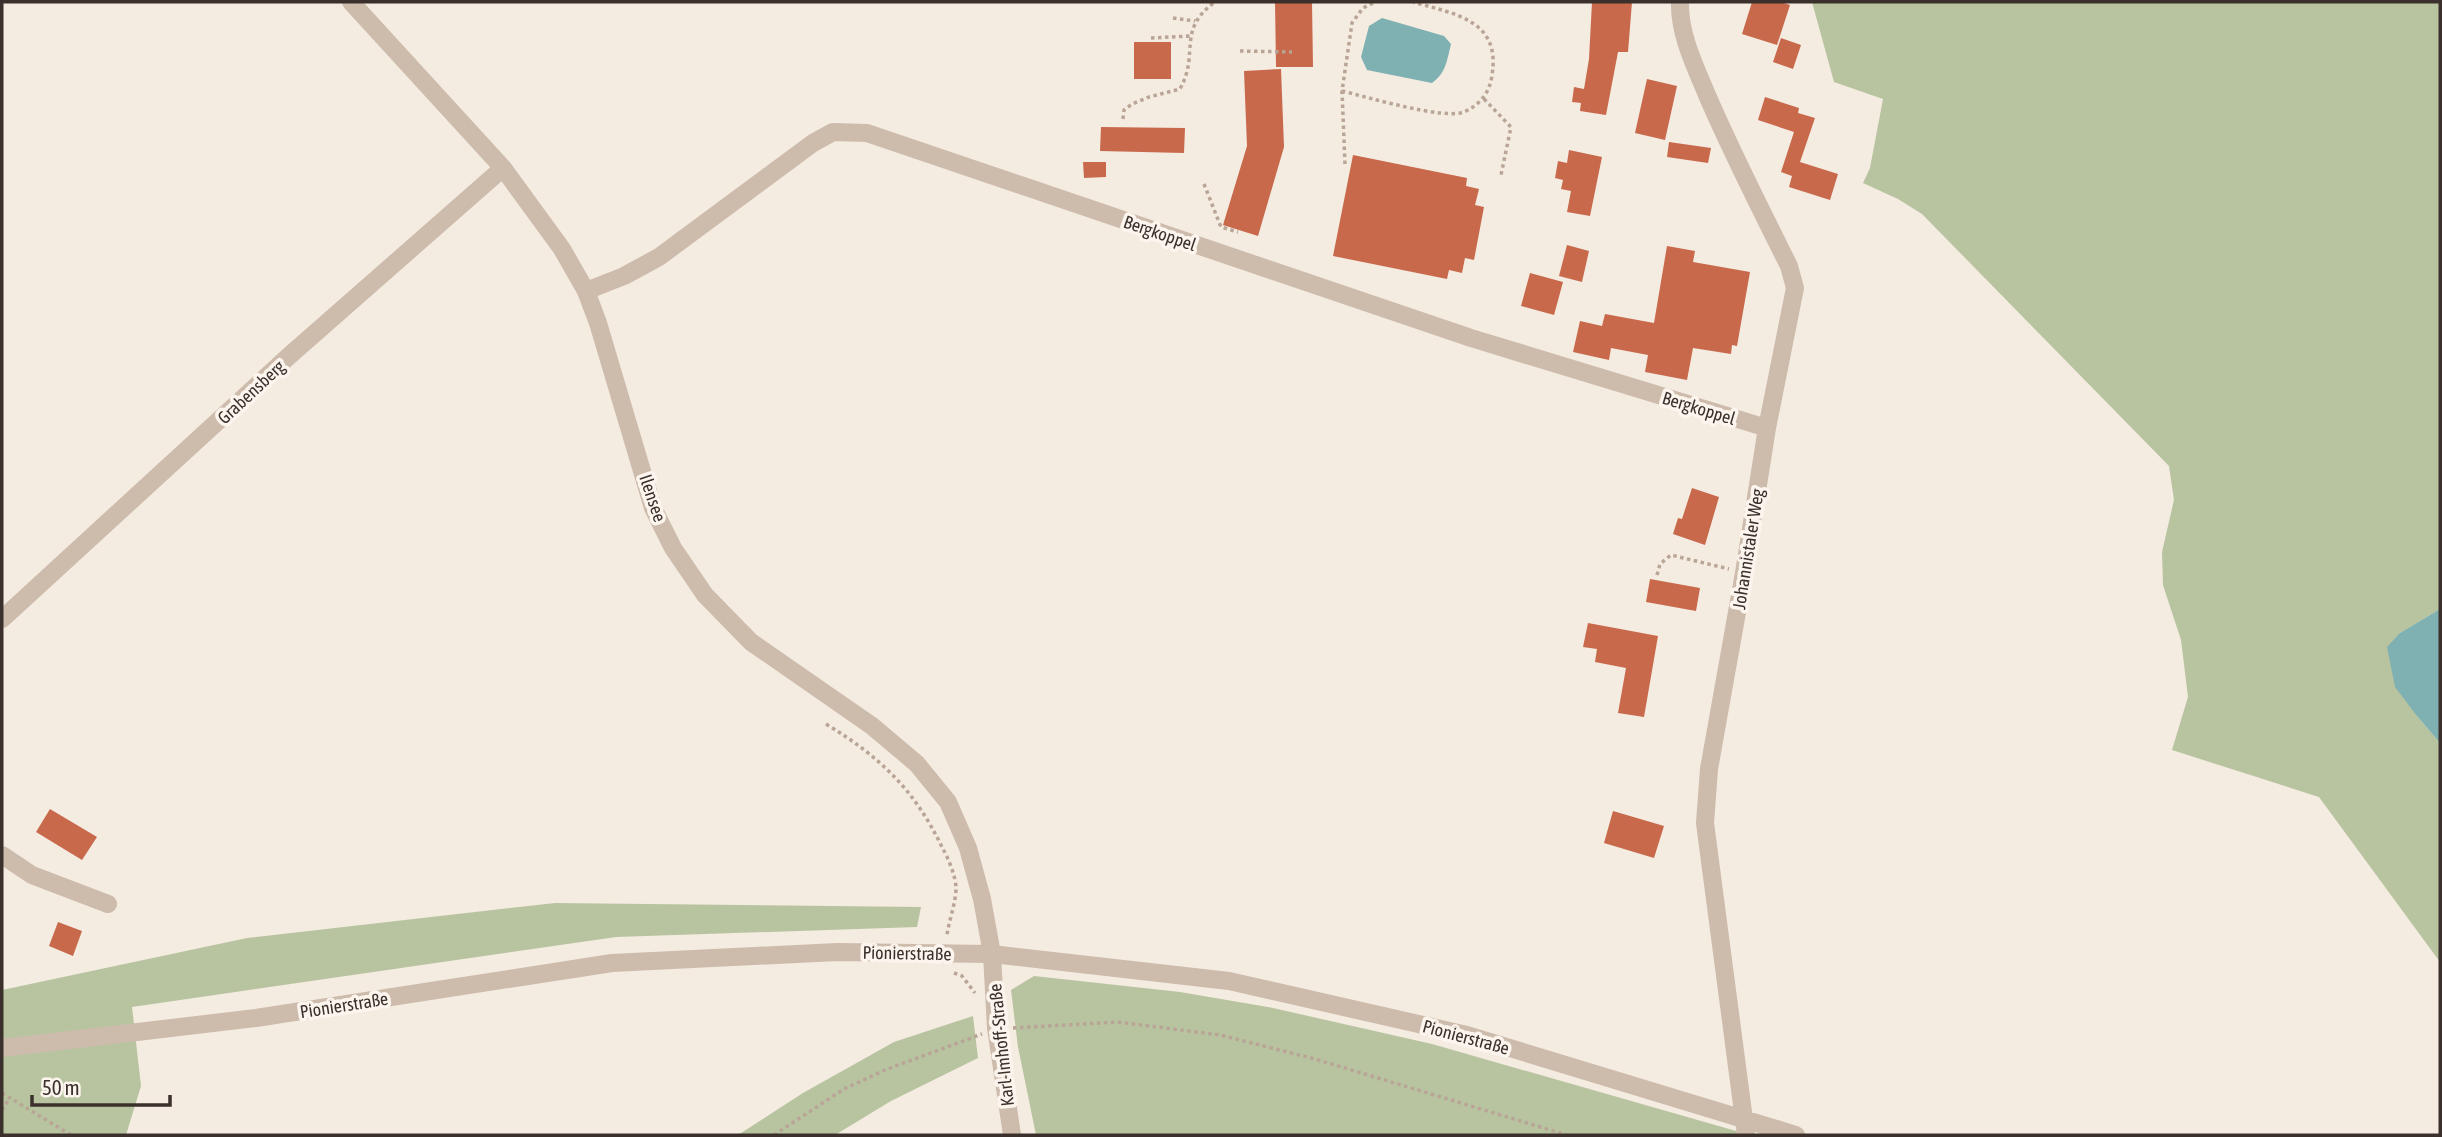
<svg xmlns="http://www.w3.org/2000/svg" width="2442" height="1137" font-family="'Asap Condensed',sans-serif">
<style>
.green{fill:#b8c4a0}
.water{fill:#7fb0b2}
.building{fill:#c8694b}
.lines{fill:none;stroke-linecap:round;stroke-linejoin:round}
.path{stroke:#b9a596;stroke-width:3.5;stroke-dasharray:3.5 3.5;stroke-linecap:butt}
.minor{stroke:#cdbbac;stroke-width:18}
.labels{text-anchor:middle;dominant-baseline:central;stroke-width:7;stroke-linejoin:round;paint-order:stroke}
.street-label{font-size:18px;fill:#3b302b;stroke:#fbf5ee}
</style>
<rect width="100%" height="100%" fill="#f4ebe1"/>
<!-- green -->
<path class="green" d="M 1812,2 L 2440,2 L 2440,609 L 2400,633 L 2417,716 L 2440,743 L 2440,962 L 2319,797 L 2172,750 L 2188,697 L 2181,640 L 2163,585 L 2162,552 L 2174,500 L 2169,466 L 1922,214 L 1898,199 L 1863,183 L 1870,168 L 1883,99 L 1834,82 Z
M 555,903 L 921,907 L 917,927 L 616,937 L 132,1007 L 141,1086 L 126,1135 L 2,1135 L 2,990 L 247,938 Z
M 1034,976 L 1180,992 L 1273,1008 L 1432,1044 L 1750,1135 L 1036,1135 L 1018,1047 L 1011,990 Z
M 973,1016 L 978,1058 L 891,1101 L 835,1135 L 738,1135 L 803,1093 L 894,1042 Z"/>
<!-- water -->
<path class="water" d="M 1382,18 L 1444,36 L 1451,44 C 1447,60 1446,73 1432,83 L 1367,70 L 1361,57 L 1369,26 Z
M 2440,609 L 2440,743 L 2417,716 L 2395,687 L 2387,647 L 2400,633 Z"/>
<!-- building -->
<path class="building" d="M 1275,2 L 1312,2 L 1313,67 L 1276,67 Z
M 1592,2 L 1632,2 L 1628,52 L 1618,52 L 1606,115 L 1580,111 L 1581,103 L 1572,102 L 1574,87 L 1584,89 L 1589,59 Z
M 1752,2 L 1781,2 L 1790,5 L 1777,45 L 1742,34 Z
M 1781,38 L 1801,45 L 1793,69 L 1773,62 Z
M 1134,42 L 1171,42 L 1171,79 L 1134,79 Z
M 1281,69 L 1284,147 L 1258,236 L 1223,225 L 1247,146 L 1244,71 Z
M 1647,79 L 1677,86 L 1665,140 L 1635,133 Z
M 1765,97 L 1799,108 L 1798,113 L 1815,118 L 1800,162 L 1838,174 L 1830,200 L 1789,187 L 1792,176 L 1781,172 L 1794,132 L 1758,120 Z
M 1101,127 L 1185,128 L 1184,153 L 1100,151 Z
M 1669,142 L 1711,148 L 1708,163 L 1667,157 Z
M 1569,150 L 1602,157 L 1590,216 L 1567,212 L 1571,191 L 1561,189 L 1563,180 L 1555,178 L 1558,161 L 1567,163 Z
M 1353,155 L 1467,178 L 1466,186 L 1479,189 L 1475,205 L 1484,207 L 1474,260 L 1465,258 L 1462,273 L 1449,270 L 1447,279 L 1333,256 Z
M 1083,162 L 1106,162 L 1106,177 L 1084,178 Z
M 1567,245 L 1589,251 L 1582,282 L 1559,276 Z
M 1667,246 L 1695,251 L 1693,262 L 1750,272 L 1737,346 L 1732,345 L 1731,354 L 1693,348 L 1687,380 L 1645,372 L 1648,355 L 1611,348 L 1609,360 L 1573,352 L 1580,321 L 1602,326 L 1605,314 L 1654,323 Z
M 1530,273 L 1563,282 L 1554,315 L 1521,306 Z
M 1692,488 L 1719,497 L 1705,545 L 1673,534 L 1678,518 L 1682,519 Z
M 1650,579 L 1700,588 L 1696,611 L 1646,602 Z
M 1588,623 L 1658,636 L 1644,717 L 1618,713 L 1626,668 L 1595,662 L 1597,649 L 1583,647 Z
M 50,809 L 97,837 L 82,860 L 36,832 Z
M 1613,811 L 1664,826 L 1654,858 L 1604,843 Z
M 58,922 L 82,931 L 73,956 L 49,946 Z"/>
<g class="lines">
<!-- path -->
<path class="path" d="M 1173,18 L 1195,21
M 1151,38 L 1190,36
M 1240,51 L 1292,52
M 1342,91 C 1367,97 1444,120 1464,112 C 1480,105 1490,92 1492,75 C 1501,20 1455,14 1413,2
M 1484,99 L 1511,127 L 1501,175
M 1123,119 L 1124,110 L 1132,104 L 1149,97 L 1180,89 C 1200,53 1176,30 1215,2
M 1345,164 L 1342,91 L 1352,23 L 1363,8 L 1375,2
M 1204,184 L 1221,227 L 1238,232
M 1657,575 L 1660,564 L 1671,555 L 1729,569
M 826,724 C 880,757 914,789 942,847 C 948,858 955,874 956,887 C 956,903 949,920 947,935
M 954,973 L 962,976 L 975,993
M 1013,1028 L 1118,1022 L 1220,1035 L 1315,1059 L 1567,1135
M 2,1093 L 71,1135
M 2,1110 L 10,1098
M 774,1135 L 844,1089 L 885,1070 L 982,1034"/>
<!-- minor -->
<path class="minor" d="M 351,2 L 503,168 L 562,249 L 586,291 L 598,323 L 653,508 L 673,548 L 705,595 L 751,642 L 872,726 L 917,764 L 948,802 L 968,848 L 982,899 L 992,954 L 996,1028 L 1012,1135
M 1680,2 C 1679,34 1695,66 1707,95 C 1732,153 1761,210 1789,266 L 1795,288 L 1767,428 L 1744,573 L 1709,769 L 1705,823 L 1746,1135
M 586,291 L 624,276 L 659,257 L 813,143 L 833,132 L 867,133 L 1471,338 L 1767,428
M 2,619 L 289,356 L 503,168
M 2,855 L 32,875 L 108,904
M 2,1048 L 256,1018 L 612,963 L 837,952 L 992,954 L 1229,981 L 1467,1035 L 1796,1135"/>
</g>
<g class="labels">
<!-- street labels -->
<g class="street-label">
<text transform="translate(1160 233) rotate(19)">Bergkoppel</text>
<text transform="translate(251 392) rotate(-43)">Grabensberg</text>
<text transform="translate(1699 408) rotate(17)">Bergkoppel</text>
<text transform="translate(653 498) rotate(71)">Ilensee</text>
<text transform="translate(1748 549) rotate(-81)">Johannistaler Weg</text>
<text transform="translate(907 953) rotate(1)">Pionierstraße</text>
<text transform="translate(344 1005) rotate(-9)">Pionierstraße</text>
<text transform="translate(1466 1037) rotate(15)">Pionierstraße</text>
<text transform="translate(1001 1045) rotate(-96)">Karl-Imhoff-Straße</text>
</g>
</g>
<!-- border -->
<rect width="2442" height="1137" fill="none" stroke="#3b302b" stroke-width="7"/>
<!-- scale -->
<path d="M32 1095v10h138v-10" fill="none" stroke="#3b302b" stroke-width="3.5"/>
<text x="42" y="1095" font-size="21" fill="#3b302b" stroke="#fbf5ee" stroke-width="5" paint-order="stroke">50 m</text>
</svg>
